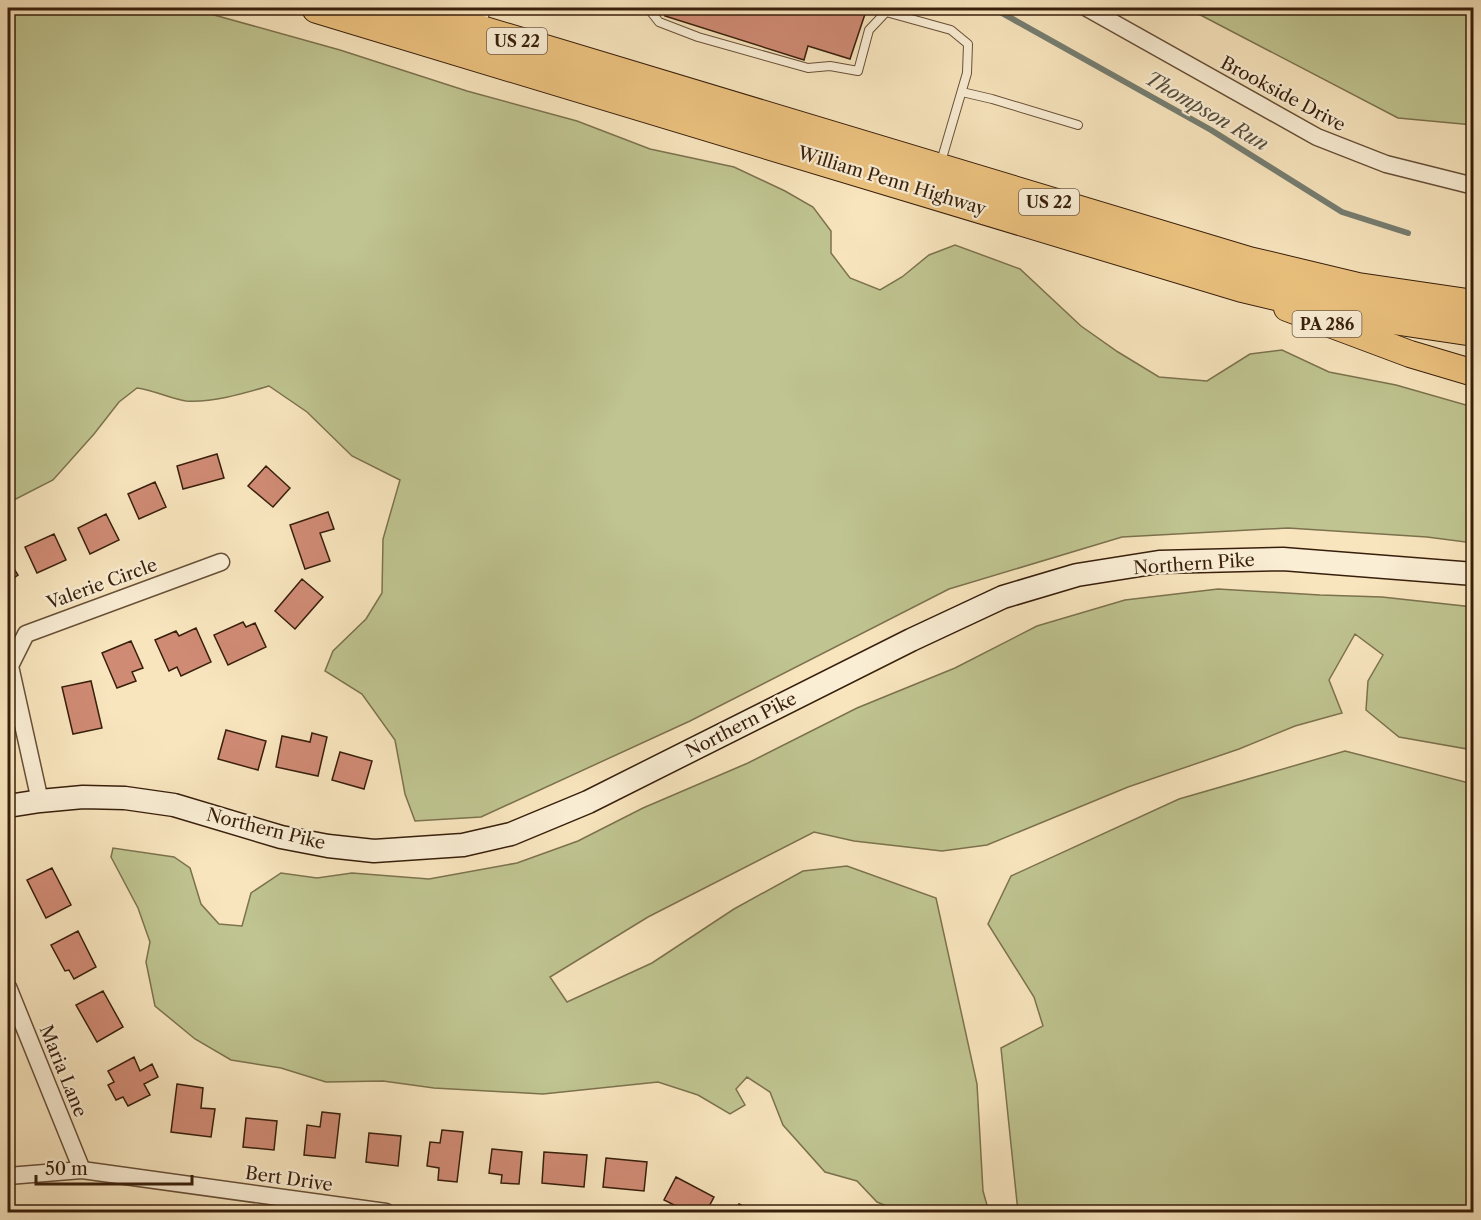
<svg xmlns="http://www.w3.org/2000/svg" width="1481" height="1220" font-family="'Libre Caslon Text',serif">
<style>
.green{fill:#bfc490;stroke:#7c724e;stroke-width:1.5}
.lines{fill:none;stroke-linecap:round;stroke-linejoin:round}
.stream{stroke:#767e72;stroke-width:6}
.building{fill:#d08b75;stroke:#381f0b;stroke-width:1.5}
.lane-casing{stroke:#685038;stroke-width:10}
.street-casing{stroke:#685038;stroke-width:19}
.secondary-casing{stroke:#381f0b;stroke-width:25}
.primary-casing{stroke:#381f0b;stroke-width:28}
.highway-casing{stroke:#381f0b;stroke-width:32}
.lane{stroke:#faeed5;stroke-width:8}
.street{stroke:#faeed5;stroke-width:16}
.secondary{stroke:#faeed5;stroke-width:22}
.primary{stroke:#ecc27f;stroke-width:26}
.highway{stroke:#ecc27f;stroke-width:30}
.labels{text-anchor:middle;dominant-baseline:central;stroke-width:4.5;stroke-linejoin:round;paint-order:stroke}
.shield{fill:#faeed5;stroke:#725d48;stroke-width:1.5}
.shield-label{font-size:16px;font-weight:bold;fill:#381f0b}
.street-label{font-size:18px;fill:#381f0b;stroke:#faeed5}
.water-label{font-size:20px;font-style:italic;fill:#574f3f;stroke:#faeed5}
</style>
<rect width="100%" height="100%" fill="#f8e5be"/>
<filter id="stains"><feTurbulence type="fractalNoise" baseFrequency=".00333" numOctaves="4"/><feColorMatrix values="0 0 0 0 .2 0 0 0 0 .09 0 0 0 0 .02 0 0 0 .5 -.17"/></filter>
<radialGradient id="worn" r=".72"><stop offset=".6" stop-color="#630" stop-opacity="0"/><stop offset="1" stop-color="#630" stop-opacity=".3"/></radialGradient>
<!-- green -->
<path class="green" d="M 8,8 L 189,8 L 340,50 L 467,91 L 577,121 L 650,149 L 734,167 L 785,191 L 813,207 L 831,231 L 831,253 L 850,278 L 880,290 L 902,277 L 929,255 L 955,245 L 1020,269 L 1081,326 L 1118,352 L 1159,377 L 1207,381 L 1250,354 L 1282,350 L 1329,372 L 1396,385 L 1473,407 L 1473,543 L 1427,537 L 1288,528 L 1122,537 L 949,589 L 690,721 L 481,817 L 415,821 L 405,794 L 395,740 L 362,694 L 325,671 L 333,651 L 366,619 L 382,593 L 383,539 L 400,480 L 352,456 L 307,412 L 269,386 C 245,393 212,403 186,401 C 172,399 153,390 137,388 L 119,402 L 94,434 L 53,480 L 8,503 Z
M 1187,8 L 1473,8 L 1473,125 L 1398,118 Z
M 1218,589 L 1320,595 L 1382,597 L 1473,607 L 1473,750 L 1399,737 L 1366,710 L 1368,681 L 1383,655 L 1355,634 L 1329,680 L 1342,713 L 1295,726 L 1239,749 L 1128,787 L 987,845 L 942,851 L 854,841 L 814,832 L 648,917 L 550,977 L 567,1002 L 652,963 L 734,909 L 803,871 L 847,866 L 936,898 L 977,1084 L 983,1191 L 989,1212 L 901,1212 L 877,1202 L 857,1181 L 825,1172 L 783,1125 L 770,1092 L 747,1077 L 736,1089 L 745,1105 L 730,1114 L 698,1095 L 658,1082 L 543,1094 L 434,1088 L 383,1081 L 326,1082 L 281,1068 L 231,1060 L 195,1039 L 155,1006 L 146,962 L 150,942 L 138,908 L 111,857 L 113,848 L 174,857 L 190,868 L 201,904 L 219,924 L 242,926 L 251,893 L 281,873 L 317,878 L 352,873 L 429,879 L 517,863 L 578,841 L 643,808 L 748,763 L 857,708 L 955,668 L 1037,626 L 1125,600 Z
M 1345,751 L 1473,784 L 1473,1212 L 1018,1212 L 1001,1048 L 1043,1026 L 1034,997 L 988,924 L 1011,876 L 1179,799 Z"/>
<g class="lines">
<!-- stream -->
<path class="stream" d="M 993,8 L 1211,130 L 1342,212 L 1408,233"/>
</g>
<!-- building -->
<path class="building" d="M 667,8 L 867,8 L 850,59 L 808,46 L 804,60 L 665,16 Z
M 217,454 L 224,478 L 183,489 L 177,466 Z
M 266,466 L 290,488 L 273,507 L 248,486 Z
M 155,482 L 166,507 L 139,519 L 128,494 Z
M 328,512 L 334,529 L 320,533 L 330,561 L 305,569 L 290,525 Z
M 106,514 L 119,540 L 90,554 L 78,528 Z
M 54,534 L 66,560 L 37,573 L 25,547 Z
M 9,561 L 18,575 L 8,582 L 8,562 Z
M 302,579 L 323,597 L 295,629 L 275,611 Z
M 243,622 L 246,627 L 255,623 L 266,647 L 228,665 L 214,635 Z
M 196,628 L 211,662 L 181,676 L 177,667 L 169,671 L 155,640 L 176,631 L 179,636 Z
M 131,641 L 143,668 L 132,672 L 136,681 L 117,688 L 102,653 Z
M 91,681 L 102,728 L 73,734 L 62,687 Z
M 226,730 L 266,741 L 258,770 L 218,759 Z
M 312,733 L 327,737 L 318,776 L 276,767 L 282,736 L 310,742 Z
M 340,752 L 372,761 L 364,789 L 332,780 Z
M 52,868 L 71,905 L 46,918 L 27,880 Z
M 78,931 L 96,967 L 74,979 L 69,970 L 65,971 L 51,945 Z
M 103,991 L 123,1027 L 97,1042 L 76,1005 Z
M 134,1057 L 140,1071 L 152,1064 L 158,1077 L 144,1084 L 150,1095 L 128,1106 L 123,1097 L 116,1100 L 108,1085 L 114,1082 L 108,1071 Z
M 177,1084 L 203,1088 L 201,1108 L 215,1109 L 211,1137 L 171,1132 Z
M 322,1112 L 340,1114 L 335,1158 L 304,1155 L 307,1125 L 320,1127 Z
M 246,1118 L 277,1121 L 274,1150 L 243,1147 Z
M 442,1130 L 463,1132 L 457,1182 L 438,1180 L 439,1168 L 427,1166 L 430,1142 L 440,1143 Z
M 369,1133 L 401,1136 L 398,1166 L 366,1162 Z
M 492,1149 L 522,1152 L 519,1184 L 501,1183 L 502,1175 L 489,1173 Z
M 544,1152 L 587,1155 L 584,1187 L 542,1183 Z
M 606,1158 L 647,1162 L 644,1191 L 603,1187 Z
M 676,1177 L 714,1197 L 706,1212 L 688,1212 L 664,1200 Z
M 739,1204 L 755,1212 L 734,1212 Z"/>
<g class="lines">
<!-- lane casing -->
<g class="lane-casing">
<path id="lane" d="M 648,8 L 659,22 L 698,37 L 808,68 L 830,66 L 858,71 L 869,30 L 886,12
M 886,12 L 951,30 L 968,44 L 967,73 L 940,165
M 480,27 L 487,8
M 962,92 L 992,99 L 1078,125"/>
</g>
<!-- street casing -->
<g class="street-casing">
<path id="street" d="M 1087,8 L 1317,137 L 1386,164 L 1474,186
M 40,801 L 10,666 L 26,634 L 221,562
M 8,987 L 82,1170
M 8,1176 L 82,1170 L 386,1212"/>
</g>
<!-- secondary casing -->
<g class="secondary-casing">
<path id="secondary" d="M 8,806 L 40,801 L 83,797 L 125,798 L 174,805 L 281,837 L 328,846 L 374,851 L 463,845 L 511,834 L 588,802 L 911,640 L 1003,597 L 1077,575 L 1159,562 L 1283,559 L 1474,574"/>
</g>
<!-- primary casing -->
<g class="primary-casing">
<path id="primary" d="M 1287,308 L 1410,354 L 1474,373"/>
</g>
<!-- highway casing -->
<g class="highway-casing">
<path id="highway" d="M 317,8 L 1242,287 L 1353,313 L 1474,331
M 405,8 L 1249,262 L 1358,288 L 1474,305"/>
</g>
<!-- lane -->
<use href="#lane" class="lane"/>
<!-- street -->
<use href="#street" class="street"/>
<!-- secondary -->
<use href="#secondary" class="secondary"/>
<!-- primary -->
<use href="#primary" class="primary"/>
<!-- highway -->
<use href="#highway" class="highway"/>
</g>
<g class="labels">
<!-- shield labels -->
<g class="shield">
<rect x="487" y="28" width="60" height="26" rx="4.5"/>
<rect x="1019" y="189" width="60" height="26" rx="4.5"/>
<rect x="1292.5" y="311" width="69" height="26" rx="4.5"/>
</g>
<g class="shield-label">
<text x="517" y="41">US 22</text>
<text x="1049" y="202">US 22</text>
<text x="1327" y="324">PA 286</text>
</g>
<!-- street labels -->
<g class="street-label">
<text transform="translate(1283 94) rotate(28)">Brookside Drive</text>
<text transform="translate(892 181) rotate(17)">William Penn Highway</text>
<text transform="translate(1194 564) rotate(-4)">Northern Pike</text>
<text transform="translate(102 584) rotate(-20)">Valerie Circle</text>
<text transform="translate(741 725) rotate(-27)">Northern Pike</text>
<text transform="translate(266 829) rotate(14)">Northern Pike</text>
<text transform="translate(63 1071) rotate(68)">Maria Lane</text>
<text transform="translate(289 1179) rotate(8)">Bert Drive</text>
</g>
<!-- water labels -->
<g class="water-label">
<text transform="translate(1207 111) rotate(30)">Thompson Run</text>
</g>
</g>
<!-- margin -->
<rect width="1481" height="1220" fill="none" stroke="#f8e5be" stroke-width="30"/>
<rect x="9" y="9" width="1463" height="1202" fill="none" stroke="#381f0b" stroke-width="3"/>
<rect x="15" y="15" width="1451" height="1190" fill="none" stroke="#381f0b" stroke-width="1.5"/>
<!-- scale -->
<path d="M36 1175v9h156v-9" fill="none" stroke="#381f0b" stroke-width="3"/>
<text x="45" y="1175" font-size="18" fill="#381f0b" stroke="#faeed5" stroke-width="4.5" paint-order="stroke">50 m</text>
<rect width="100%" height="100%" filter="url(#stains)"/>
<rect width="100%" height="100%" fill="url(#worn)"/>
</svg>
